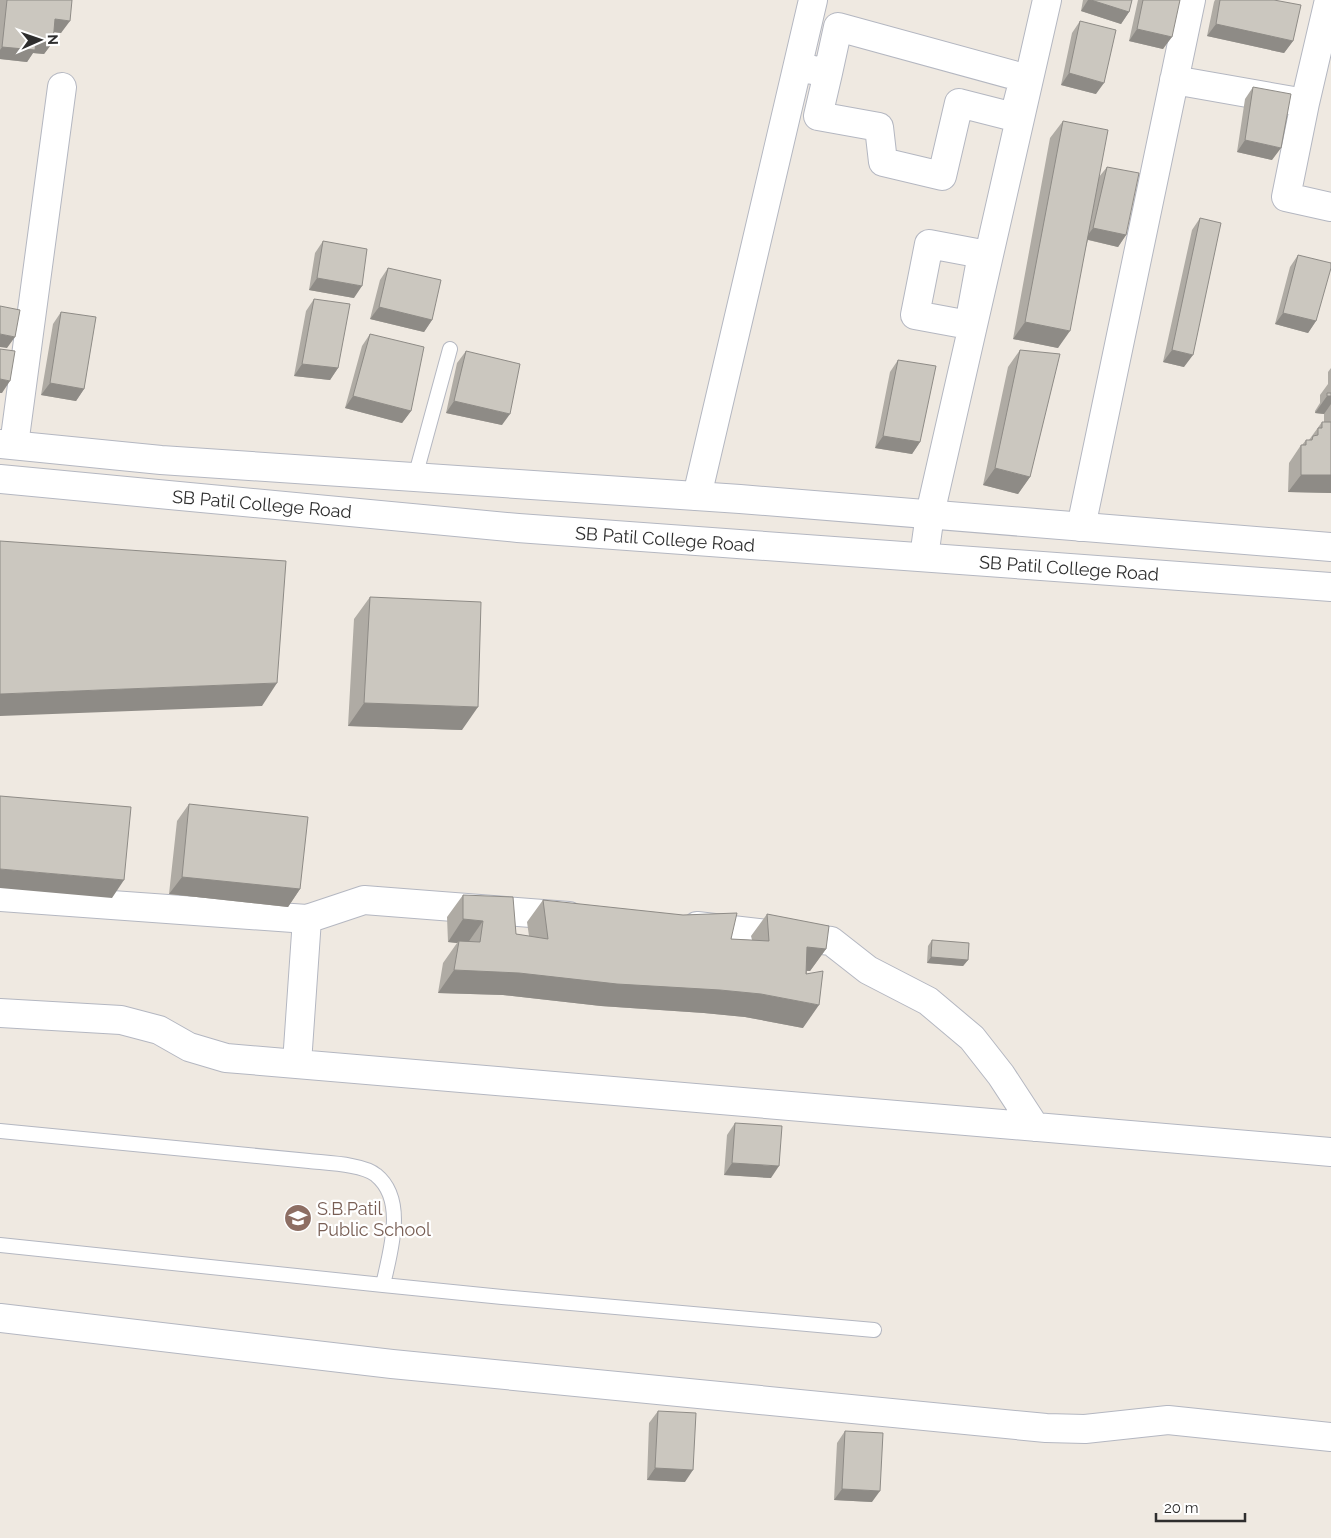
<svg xmlns="http://www.w3.org/2000/svg" width="1331" height="1538" font-family="Raleway,sans-serif">
<style>
.lines{fill:none;stroke-linecap:round;stroke-linejoin:round}
.service-casing{stroke:#b4b7c1;stroke-width:16}
.minor-casing{stroke:#b4b7c1;stroke-width:30}
.tertiary-casing{stroke:#b4b7c1;stroke-width:30}
.service{stroke:#fff;stroke-width:14}
.minor{stroke:#fff;stroke-width:28}
.tertiary{stroke:#fff;stroke-width:28}
.wall{fill:#afaba4}
.shaded-wall{fill:#8e8b86}
.building{fill:#cbc7bf;stroke:#8e8b86}
.labels{text-anchor:middle;dominant-baseline:central;stroke-width:4.5;stroke-linejoin:round;paint-order:stroke}
.street-label{font-size:18px;fill:#2e2e2e;stroke:#fff}
.education-label{font-size:18px;fill:#785e54;stroke:#fff;text-anchor:start}
</style>
<rect width="100%" height="100%" fill="#efe9e1"/>
<g class="lines">
<!-- service casing -->
<g class="service-casing">
<path id="service" d="M 415,477 L 450,349
M 0,1131 L 309,1161 C 326,1163 363,1164 376,1175 C 407,1200 390,1252 383,1285 L 502,1297 L 874,1330
M 0,1245 L 383,1285"/>
</g>
<!-- minor casing -->
<g class="minor-casing">
<path id="minor" d="M 798,67 L 828,73 L 818,116 L 879,127 L 883,162 L 942,176 L 959,103 L 1014,117 L 1024,78 L 838,27 L 828,73
M 1174,80 L 1305,103 L 1286,197 L 1331,207
M 1305,103 L 1329,0
M 929,244 L 982,254 L 969,325 L 915,315 Z
M 14,445 L 62,87
M 697,496 L 813,0
M 1081,527 L 1191,0
M 924,557 L 930,514 L 1047,0
M 0,897 L 307,919 L 364,900 L 569,916
M 697,926 L 831,941 L 868,970 L 928,1001 L 972,1038 L 1001,1075 L 1035,1127
M 0,1013 L 121,1020 L 159,1030 L 189,1047 L 226,1058 L 1331,1152
M 297,1063 L 307,919
M 0,1318 L 392,1364 L 1046,1428 L 1085,1429 L 1168,1420 L 1331,1437"/>
</g>
<!-- tertiary casing -->
<g class="tertiary-casing">
<path id="tertiary" d="M 0,444 L 161,460 L 740,499 L 1331,547
M 0,479 L 518,528 L 1331,587"/>
</g>
<!-- service -->
<use href="#service" class="service"/>
<!-- minor -->
<use href="#minor" class="minor"/>
<!-- tertiary -->
<use href="#tertiary" class="tertiary"/>
</g>
<!-- wall -->
<path class="wall" d="M 0,0 L 72,0 L 61,33 L 54,32 L 53,42 L 44,54 L 33,53 L 27,62 L 0,59 Z
M 1083,0 L 1132,0 L 1129,12 L 1121,24 L 1081,11 Z
M 1138,0 L 1180,0 L 1163,49 L 1129,41 Z
M 1215,0 L 1274,0 L 1293,41 L 1284,53 L 1207,36 L 1214,2 Z
M 1080,21 L 1096,94 L 1061,85 L 1072,33 Z
M 1253,87 L 1272,160 L 1237,152 L 1245,99 Z
M 1063,121 L 1099,177 L 1107,167 L 1126,235 L 1118,247 L 1088,240 L 1058,348 L 1013,339 L 1050,138 Z
M 1200,218 L 1184,367 L 1163,362 L 1192,230 Z
M 323,241 L 354,298 L 309,290 L 315,253 Z
M 1298,255 L 1316,321 L 1308,333 L 1275,324 L 1290,267 Z
M 388,268 L 432,320 L 424,332 L 370,319 L 380,280 Z
M 314,299 L 338,368 L 330,380 L 294,376 L 306,311 Z
M 61,312 L 84,389 L 76,401 L 41,395 L 53,324 Z
M 370,334 L 411,411 L 402,423 L 345,408 L 362,346 Z
M 1020,350 L 1030,477 L 1018,494 L 983,485 L 1008,367 Z
M 466,351 L 502,425 L 446,413 L 457,363 Z
M 898,360 L 920,442 L 912,454 L 875,448 L 890,372 Z
M 1331,368 L 1331,493 L 1288,492 L 1289,463 L 1301,445 L 1302,445 L 1306,440 L 1309,440 L 1322,422 L 1324,422 L 1324,414 L 1315,413 L 1315,411 L 1320,403 L 1320,395 L 1328,384 L 1328,372 Z
M 370,597 L 462,730 L 348,726 L 354,619 Z
M 189,804 L 300,889 L 288,907 L 169,894 L 177,821 Z
M 463,895 L 516,934 L 529,936 L 527,922 L 543,900 L 731,939 L 752,940 L 751,936 L 767,914 L 826,949 L 810,971 L 807,971 L 803,1028 L 745,1017 L 704,1013 L 601,1006 L 503,995 L 438,993 L 443,963 L 457,943 L 448,942 L 447,917 Z
M 932,940 L 968,960 L 963,966 L 927,963 L 928,946 Z
M 735,1123 L 771,1178 L 724,1175 L 727,1135 Z
M 658,1411 L 685,1482 L 647,1480 L 649,1423 Z
M 845,1431 L 872,1502 L 834,1500 L 837,1443 Z"/>
<!-- shaded-wall -->
<path class="shaded-wall" d="M 1088,0 L 1091,0 L 1129,12 L 1121,24 L 1081,11 Z
M 55,19 L 70,21 L 61,33 L 46,31 Z
M 1216,24 L 1293,41 L 1284,53 L 1207,36 Z
M 1137,29 L 1172,37 L 1163,49 L 1129,41 Z
M 36,40 L 53,42 L 44,54 L 33,53 L 27,62 L 0,59 L 0,50 L 2,47 Z
M 1069,73 L 1104,83 L 1096,94 L 1061,85 Z
M 1245,140 L 1281,148 L 1272,160 L 1237,152 Z
M 1093,228 L 1126,235 L 1118,247 L 1085,239 Z
M 317,278 L 362,286 L 354,298 L 309,290 Z
M 379,307 L 432,320 L 424,332 L 370,319 Z
M 1283,313 L 1316,321 L 1308,333 L 1275,324 Z
M 1025,322 L 1070,331 L 1058,348 L 1013,339 Z
M 0,334 L 15,337 L 7,348 L 0,347 Z
M 1172,350 L 1193,355 L 1184,367 L 1163,362 Z
M 302,364 L 338,368 L 330,380 L 294,376 Z
M 0,379 L 10,381 L 2,393 L 0,393 Z
M 50,383 L 84,389 L 76,401 L 41,395 Z
M 353,396 L 411,411 L 402,423 L 345,408 Z
M 1327,396 L 1331,396 L 1331,404 L 1324,414 L 1315,413 Z
M 454,401 L 510,414 L 502,425 L 446,413 Z
M 883,436 L 920,442 L 912,454 L 875,448 Z
M 995,468 L 1030,477 L 1018,494 L 983,485 Z
M 1301,475 L 1331,475 L 1331,493 L 1288,492 Z
M 277,683 L 262,706 L 0,716 L 0,694 Z
M 364,703 L 478,707 L 462,730 L 348,726 Z
M 0,869 L 124,880 L 112,898 L 0,888 Z
M 182,877 L 300,889 L 288,907 L 169,894 Z
M 463,919 L 483,921 L 467,944 L 459,941 L 457,943 L 448,942 Z
M 807,947 L 826,949 L 810,971 L 792,970 Z
M 931,957 L 968,960 L 963,966 L 927,963 Z
M 454,970 L 519,973 L 720,990 L 761,994 L 819,1005 L 803,1028 L 745,1017 L 704,1013 L 601,1006 L 503,995 L 438,993 Z
M 732,1163 L 779,1166 L 771,1178 L 724,1175 Z
M 655,1468 L 693,1470 L 685,1482 L 647,1480 Z
M 842,1489 L 880,1491 L 872,1502 L 834,1500 Z"/>
<!-- building -->
<path class="building" d="M 7,0 L 72,0 L 70,21 L 55,19 L 53,42 L 36,40 L 35,50 L 2,47 Z
M 1091,0 L 1132,0 L 1129,12 Z
M 1143,0 L 1180,0 L 1172,37 L 1137,29 Z
M 1220,0 L 1274,0 L 1301,5 L 1293,41 L 1216,24 Z
M 1080,21 L 1116,30 L 1104,83 L 1069,73 Z
M 1253,87 L 1291,94 L 1281,148 L 1245,140 Z
M 1063,121 L 1108,130 L 1070,331 L 1025,322 Z
M 1107,167 L 1139,173 L 1126,235 L 1093,228 Z
M 1200,218 L 1221,223 L 1193,355 L 1172,350 Z
M 323,241 L 367,249 L 362,286 L 317,278 Z
M 1298,255 L 1331,263 L 1331,268 L 1316,321 L 1283,313 Z
M 388,268 L 441,280 L 432,320 L 379,307 Z
M 314,299 L 350,304 L 338,368 L 302,364 Z
M 0,306 L 20,310 L 15,337 L 0,334 Z
M 61,312 L 96,317 L 84,389 L 50,383 Z
M 370,334 L 424,347 L 411,411 L 353,396 Z
M 0,349 L 15,351 L 10,381 L 0,379 Z
M 1020,350 L 1060,354 L 1030,477 L 995,468 Z
M 466,351 L 520,364 L 510,414 L 454,401 Z
M 898,360 L 936,366 L 920,442 L 883,436 Z
M 1327,393 L 1331,393 L 1331,396 L 1327,396 Z
M 1322,422 L 1331,422 L 1331,475 L 1301,475 L 1301,445 L 1306,445 L 1306,440 L 1312,440 L 1313,436 L 1318,435 L 1318,428 L 1322,428 Z
M 0,541 L 286,561 L 277,683 L 0,694 Z
M 370,597 L 481,602 L 478,707 L 364,703 Z
M 0,796 L 131,807 L 124,880 L 0,869 Z
M 189,804 L 308,817 L 300,889 L 182,877 Z
M 463,895 L 513,897 L 516,934 L 548,939 L 543,900 L 683,915 L 737,913 L 731,939 L 769,941 L 767,914 L 829,926 L 826,949 L 807,947 L 806,974 L 823,971 L 819,1005 L 761,994 L 720,990 L 617,984 L 519,973 L 454,970 L 459,941 L 480,942 L 483,921 L 463,919 Z
M 932,940 L 969,943 L 968,960 L 931,957 Z
M 735,1123 L 782,1126 L 779,1166 L 732,1163 Z
M 658,1411 L 696,1413 L 693,1470 L 655,1468 Z
M 845,1431 L 883,1433 L 880,1491 L 842,1489 Z"/>
<!-- icons -->
<defs>
<g id="school-disc" transform="scale(1.4375)"><circle r="9.5" fill="#8d6e63" stroke="#fff"/><path d="M0-5L7-2L0 1L-7-2ZM-4 1L0 2.5L4 1V4Q0 6-4 4Z" fill="#fff"/></g>
</defs>
<g fill-rule="evenodd">
<use href="#school-disc" x="298" y="1218"/>
</g>
<g class="labels">
<!-- street labels -->
<g class="street-label">
<text transform="translate(262 504) rotate(5)">SB Patil College Road</text>
<text transform="translate(665 539) rotate(4)">SB Patil College Road</text>
<text transform="translate(1069 568) rotate(4)">SB Patil College Road</text>
</g>
<!-- education labels -->
<g class="education-label">
<text x="317" y="1208">S.B.Patil<tspan x="317" dy="21">Public School</tspan></text>
</g>
</g>
<!-- north arrow -->
<g transform="translate(40 40) rotate(88)" stroke="#ffffff" stroke-width="4" paint-order="stroke">
<path d="M0-4L9 19L0 12L-9 19Z" fill="#2e2e2e"/>
<text y="-8" font-size="14" font-weight="bold" text-anchor="middle" fill="#2e2e2e">N</text>
</g>
<!-- scale -->
<path d="M1156 1513v8h89v-8" fill="none" stroke="#2e2e2e" stroke-width="2.5"/>
<text x="1164" y="1513" font-size="15" fill="#2e2e2e" stroke="#ffffff" stroke-width="4" paint-order="stroke">20 m</text>
</svg>
